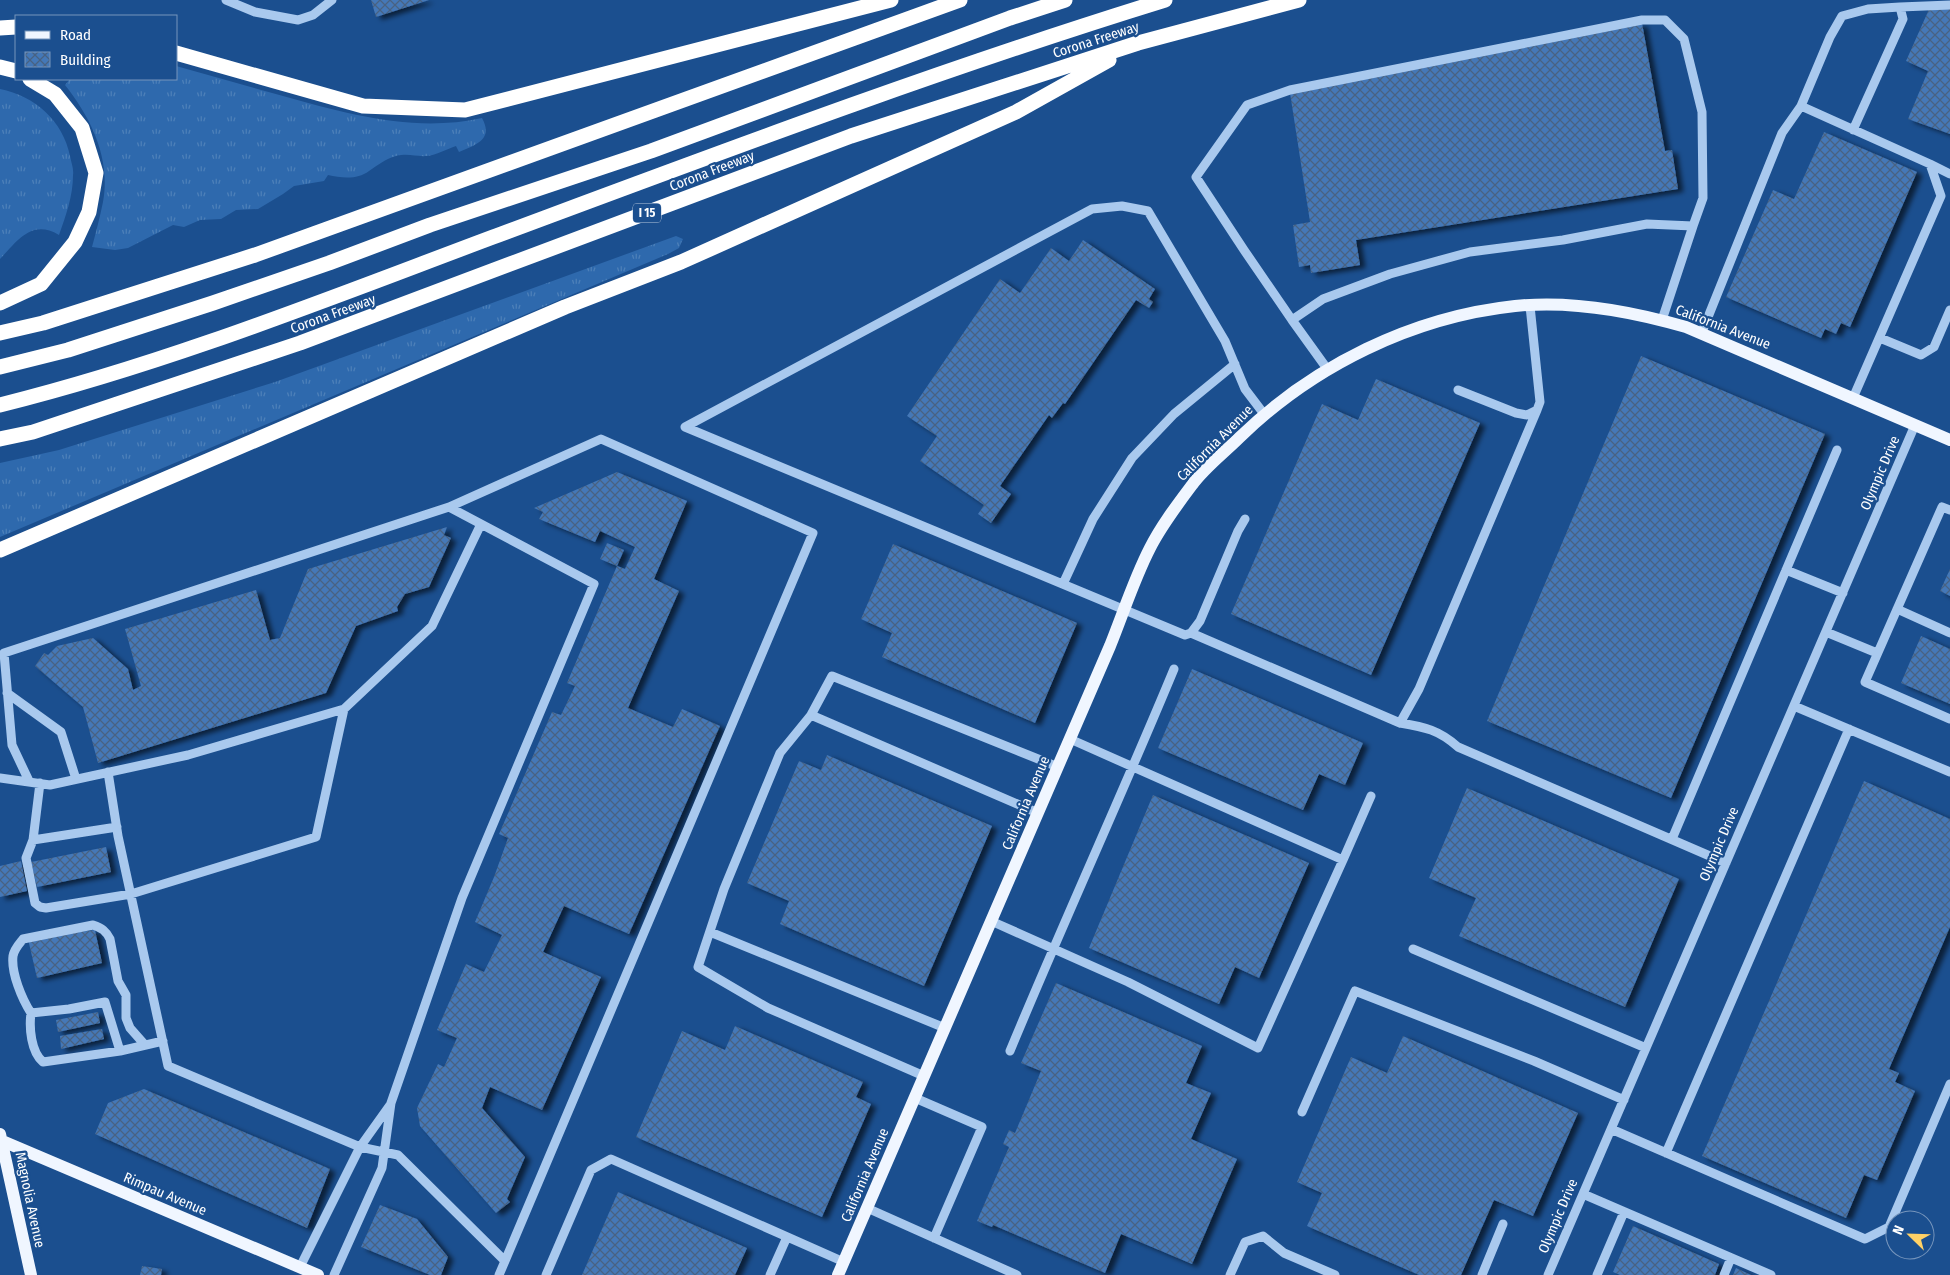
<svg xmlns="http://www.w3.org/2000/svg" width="1950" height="1275" font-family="'Fira Sans Condensed',sans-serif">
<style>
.grass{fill:url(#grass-tufts)}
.building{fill:url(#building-cross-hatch);filter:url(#shadow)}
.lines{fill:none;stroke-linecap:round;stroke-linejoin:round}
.minor{stroke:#a9c9ee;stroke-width:9}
.major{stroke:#f0f6ff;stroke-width:12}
.highway{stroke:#fff;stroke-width:15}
.labels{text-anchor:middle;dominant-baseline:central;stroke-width:4.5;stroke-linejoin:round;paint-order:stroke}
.shield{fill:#1b4f8f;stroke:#bbcadd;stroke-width:1}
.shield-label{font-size:12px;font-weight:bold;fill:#fff}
.street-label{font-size:14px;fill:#fff;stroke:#1b4f8f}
</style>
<defs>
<pattern id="grass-tufts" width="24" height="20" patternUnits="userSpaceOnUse" patternTransform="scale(1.25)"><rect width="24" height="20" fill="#2e69ad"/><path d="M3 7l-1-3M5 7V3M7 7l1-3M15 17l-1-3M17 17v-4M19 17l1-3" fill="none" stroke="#4d80b9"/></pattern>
<pattern id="building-cross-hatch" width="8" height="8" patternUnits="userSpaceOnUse" patternTransform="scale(1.25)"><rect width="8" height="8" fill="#4478b7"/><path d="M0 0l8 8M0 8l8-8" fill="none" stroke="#486282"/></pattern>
<filter id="shadow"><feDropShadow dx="5.5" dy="3" stdDeviation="2.5" flood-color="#0009"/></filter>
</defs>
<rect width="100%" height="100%" fill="#1b4f8f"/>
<!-- grass -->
<path class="grass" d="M 176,66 C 212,76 247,86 283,96 C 347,114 415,133 482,118 C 494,140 475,145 459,152 L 456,146 C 447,149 436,155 427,156 C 416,157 409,153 396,156 C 385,159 378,165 369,171 C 357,180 342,178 328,175 L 324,181 L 294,186 L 283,194 L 258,209 L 236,210 L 221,219 L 200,220 L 184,227 L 173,225 L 128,248 L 115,250 L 92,247 C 96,232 100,217 103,202 C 111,158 91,118 65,85 L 70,79 L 176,79 Z
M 0,89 C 35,96 63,121 70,156 C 71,162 74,169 73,175 C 73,196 66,215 59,235 C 32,219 18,240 0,259 Z
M 676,236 L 683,239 L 679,248 L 668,254 L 0,537 L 0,463 L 59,450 L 275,382 Z"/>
<!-- building -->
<path class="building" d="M 371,0 L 429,0 L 376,17 Z
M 1930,7 L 1950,7 L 1950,134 L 1908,119 L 1928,71 L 1906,61 Z
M 1642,23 L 1665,151 L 1672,150 L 1678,189 L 1356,240 L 1360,265 L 1311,273 L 1310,265 L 1299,267 L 1293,225 L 1310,222 L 1290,93 Z
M 1824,132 L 1917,172 L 1850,327 L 1841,323 L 1836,334 L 1825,329 L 1821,338 L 1726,297 L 1773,190 L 1794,199 Z
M 1083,240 L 1155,289 L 1149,299 L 1153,302 L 1149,308 L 1136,300 L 1065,404 L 1063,403 L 1052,418 L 1049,415 L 1000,486 L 1011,494 L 991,523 L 978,514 L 984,505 L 920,461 L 937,436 L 907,416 L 1000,279 L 1020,293 L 1051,248 L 1069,261 Z
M 1641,356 L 1825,434 L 1671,798 L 1487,721 Z
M 1376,379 L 1480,423 L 1371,675 L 1231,614 L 1322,404 L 1358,420 Z
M 617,472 L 687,501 L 654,579 L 679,591 L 628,708 L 673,727 L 682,709 L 720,726 L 629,934 L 564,906 L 543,952 L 601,977 L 542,1110 L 490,1087 L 482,1108 L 525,1157 L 507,1199 L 510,1202 L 496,1213 L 420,1126 L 417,1108 L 438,1064 L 444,1067 L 457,1038 L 437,1030 L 466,964 L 484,972 L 502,935 L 475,922 L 494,877 L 508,838 L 499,834 L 552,712 L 561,715 L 575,686 L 567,683 L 617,566 L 600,559 L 607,543 L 624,550 L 617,566 L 625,569 L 635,547 L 600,531 L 595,542 L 539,519 L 543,512 L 534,508 Z
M 447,527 L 444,535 L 451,538 L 429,587 L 405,594 L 397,607 L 398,611 L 356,626 L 326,693 L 98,763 L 83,707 L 35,666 L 44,653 L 48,655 L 57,646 L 93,638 L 128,669 L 133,690 L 141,686 L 125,629 L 256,590 L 270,640 L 280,638 L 308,569 Z
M 893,544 L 1077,623 L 1035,723 L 882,657 L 892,633 L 861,619 Z
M 1950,569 L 1950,596 L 1940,591 Z
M 1921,636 L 1950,649 L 1950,704 L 1901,683 Z
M 1192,669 L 1363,743 L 1345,785 L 1319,774 L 1303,810 L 1158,748 Z
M 827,755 L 992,826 L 924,986 L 780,924 L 789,901 L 747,883 L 799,761 L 821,770 Z
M 1864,781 L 1950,819 L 1950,927 L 1889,1069 L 1899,1073 L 1895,1082 L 1915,1091 L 1877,1180 L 1864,1175 L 1846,1218 L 1702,1156 Z
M 1467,788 L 1679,879 L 1625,1007 L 1459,936 L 1476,898 L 1429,878 Z
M 1153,795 L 1309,863 L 1259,978 L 1235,967 L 1219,1004 L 1089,948 Z
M 106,847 L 111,872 L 37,887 L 31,862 Z
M 21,861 L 27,891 L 0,897 L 0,866 Z
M 95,930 L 102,963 L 37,978 L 28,939 Z
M 1056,983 L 1202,1046 L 1186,1083 L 1211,1093 L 1191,1139 L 1237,1159 L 1192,1264 L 1121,1234 L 1105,1273 L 993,1225 L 992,1227 L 977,1221 L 1009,1147 L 1003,1144 L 1009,1130 L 1015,1133 L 1041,1071 L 1021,1063 Z
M 98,1012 L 100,1023 L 58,1032 L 56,1020 Z
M 735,1026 L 863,1082 L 856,1097 L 871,1104 L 822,1217 L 636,1137 L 682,1031 L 725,1050 Z
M 102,1029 L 104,1039 L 61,1049 L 60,1036 Z
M 1403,1036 L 1578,1113 L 1533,1216 L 1494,1200 L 1461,1275 L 1419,1275 L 1307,1226 L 1322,1193 L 1297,1182 L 1351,1057 L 1387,1073 Z
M 144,1089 L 330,1169 L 307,1228 L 95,1134 L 108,1103 Z
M 618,1192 L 747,1248 L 735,1275 L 582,1275 Z
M 380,1205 L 417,1219 L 448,1257 L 441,1275 L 430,1275 L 361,1247 Z
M 1633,1226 L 1719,1264 L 1715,1275 L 1620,1275 L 1613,1272 Z
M 142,1266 L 162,1269 L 161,1275 L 140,1275 Z
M 1736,1268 L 1751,1275 L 1733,1275 Z"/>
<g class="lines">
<!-- minor -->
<path class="minor" d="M 226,0 L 255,12 L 298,20 L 313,15 L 332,0
M 1900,7 L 1950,5
M 1801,106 L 1830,37 L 1842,16 L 1868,9 L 1900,7 L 1903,19 L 1853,130
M 1930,164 L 1950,174
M 1292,320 L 1244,250 L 1196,177 L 1247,105 L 1290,90 L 1642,20 L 1665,20 L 1684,39 L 1702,112 L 1703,198 L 1693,226
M 1702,332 L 1782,133 L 1801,106 L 1930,164 L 1941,196 L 1853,398
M 1880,338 L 1921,355 L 1934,347 L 1950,310
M 1328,370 L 1292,320 L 1323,299 L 1390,274 L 1470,252 L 1563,240 L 1647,224 L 1693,226 L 1662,320
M 1458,390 L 1516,413 L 1527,415 L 1537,410 L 1540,402 L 1530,306
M 449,507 L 601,439 L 813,533 L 505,1261
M 1950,510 L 1942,507 L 1865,682 L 1950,719
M 1245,519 L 1238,531 L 1200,621 L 1191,633 L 1185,635 L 685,427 L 1092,209 L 1122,206 L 1148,211 L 1225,341 L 1245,389 L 1264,414
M 1786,570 L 1843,593
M 1063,584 L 1093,519 L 1132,458 L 1174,414 L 1235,364
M 1897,609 L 1950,633
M 1826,632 L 1877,653
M 1191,633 L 1400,723 L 1419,689 L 1537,410
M 7,693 L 61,732 L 76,779
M 1794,706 L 1950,772
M 811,715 L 832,676 L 1058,767
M 1400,723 C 1425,727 1439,730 1458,747 L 1726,863
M 108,772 L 118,836 L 168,1066 L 360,1147 L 398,1155 L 505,1261 L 499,1275
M 0,778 L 50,785 L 188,755 L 344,709 L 432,626 L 481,524
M 29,781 L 12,745 L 4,653 L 449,507 L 594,584 L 462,898 L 391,1103 L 382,1168 L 334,1275
M 40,783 L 33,840 L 117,827
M 1672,839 L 1837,450
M 33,840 L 26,858 L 35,903 L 40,907 L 46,908 L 131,894 L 316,837 L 344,709
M 1343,860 L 1371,796
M 991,921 L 1128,982 L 1258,1048 L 1343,860 L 1070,739
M 710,932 L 945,1028
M 1413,949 L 1646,1048
M 31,1013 C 22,999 11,973 13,956 C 14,949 19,944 23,939 L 93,925 C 102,928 106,931 110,939 L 118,981 L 126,995 L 126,1018 L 130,1028 L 145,1045
M 120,1051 L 105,1002 L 69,1009 L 31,1013 C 29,1028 31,1052 43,1062 L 120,1051 L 163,1041
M 1010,1051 C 1063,923 1121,797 1174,669
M 924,1076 L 768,1008 L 698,967 L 724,889 L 780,753 L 811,715 L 1038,813
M 915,1098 L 982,1127 L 934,1238
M 1302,1112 L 1355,991 L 1534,1061 L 1624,1100
M 1611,1129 L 1865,1239 L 1889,1227 L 1950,1084
M 1666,1153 L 1849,729
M 1583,1194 L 1771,1275
M 867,1208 L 1017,1275
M 300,1267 L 360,1147 L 390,1105
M 546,1275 L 591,1170 L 611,1159 L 844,1262
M 770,1275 L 787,1237
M 1230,1275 L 1245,1242 L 1263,1236 L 1284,1253 L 1335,1275
M 1482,1275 L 1503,1224
M 1548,1275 L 1915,425
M 1597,1275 L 1624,1212
M 1724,1275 L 1731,1258"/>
<!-- major -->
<path class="major" d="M 0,1134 L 31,1275
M 0,1140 L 318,1275
M 838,1275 L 1110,646 C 1123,614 1134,579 1150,548 C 1161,526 1177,505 1192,485 C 1204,468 1225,452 1240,437 C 1313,366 1412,317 1515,306 C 1572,300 1631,311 1686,327 L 1950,440"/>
<!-- highway -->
<path class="highway" d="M 0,28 L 16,27
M 176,53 L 363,106 L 465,110 L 891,0
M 0,67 L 16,71
M 0,303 L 41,284 L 75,242 L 89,212 L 96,173 L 82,128 L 55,94 L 30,79
M 0,333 L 43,323 L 255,255 L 960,0
M 0,367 L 68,350 L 213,303 L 329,263 L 430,225 L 651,151 L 1010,18 L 1065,0
M 0,405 C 169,363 330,298 493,237 C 716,154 938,70 1165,0
M 0,439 L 33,432 L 300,343 L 851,136 L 1138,43 L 1299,0
M 0,550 L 565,307 L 681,262 L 1016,112 L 1109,60"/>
</g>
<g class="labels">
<!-- shield labels -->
<rect class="shield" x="633" y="203.5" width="28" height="19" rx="4"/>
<g class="shield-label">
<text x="647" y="213">I 15</text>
</g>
<!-- street labels -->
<g class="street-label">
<text transform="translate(1096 40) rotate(-18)">Corona Freeway</text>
<text transform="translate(712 171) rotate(-21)">Corona Freeway</text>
<text transform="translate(333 314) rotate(-20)">Corona Freeway</text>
<text transform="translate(1723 327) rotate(21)">California Avenue</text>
<text transform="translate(1215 443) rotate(-45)">California Avenue</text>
<text transform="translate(1880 473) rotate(-67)">Olympic Drive</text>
<text transform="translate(1026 803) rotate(-67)">California Avenue</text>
<text transform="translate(1719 844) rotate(-67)">Olympic Drive</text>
<text transform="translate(865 1175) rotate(-67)">California Avenue</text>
<text transform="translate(165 1194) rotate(23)">Rimpau Avenue</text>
<text transform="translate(30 1200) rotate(78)">Magnolia Avenue</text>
<text transform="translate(1558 1216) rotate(-67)">Olympic Drive</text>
</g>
</g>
<!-- legend -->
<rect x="15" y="15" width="162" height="65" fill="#1b4f8f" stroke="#7695bc"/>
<rect x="25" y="31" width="25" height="8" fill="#f0f6ff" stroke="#7695bc"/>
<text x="60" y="40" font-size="15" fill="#ffffff">Road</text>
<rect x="25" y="52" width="25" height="15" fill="url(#building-cross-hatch)" stroke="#7695bc"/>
<text x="60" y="65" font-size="15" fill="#ffffff">Building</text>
<!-- north arrow -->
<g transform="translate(1910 1235) rotate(293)"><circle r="24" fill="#1b4f8f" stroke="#7695bc"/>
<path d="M0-4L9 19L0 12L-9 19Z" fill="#ffd166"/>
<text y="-8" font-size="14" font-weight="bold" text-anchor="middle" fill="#ffffff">N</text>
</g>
</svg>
